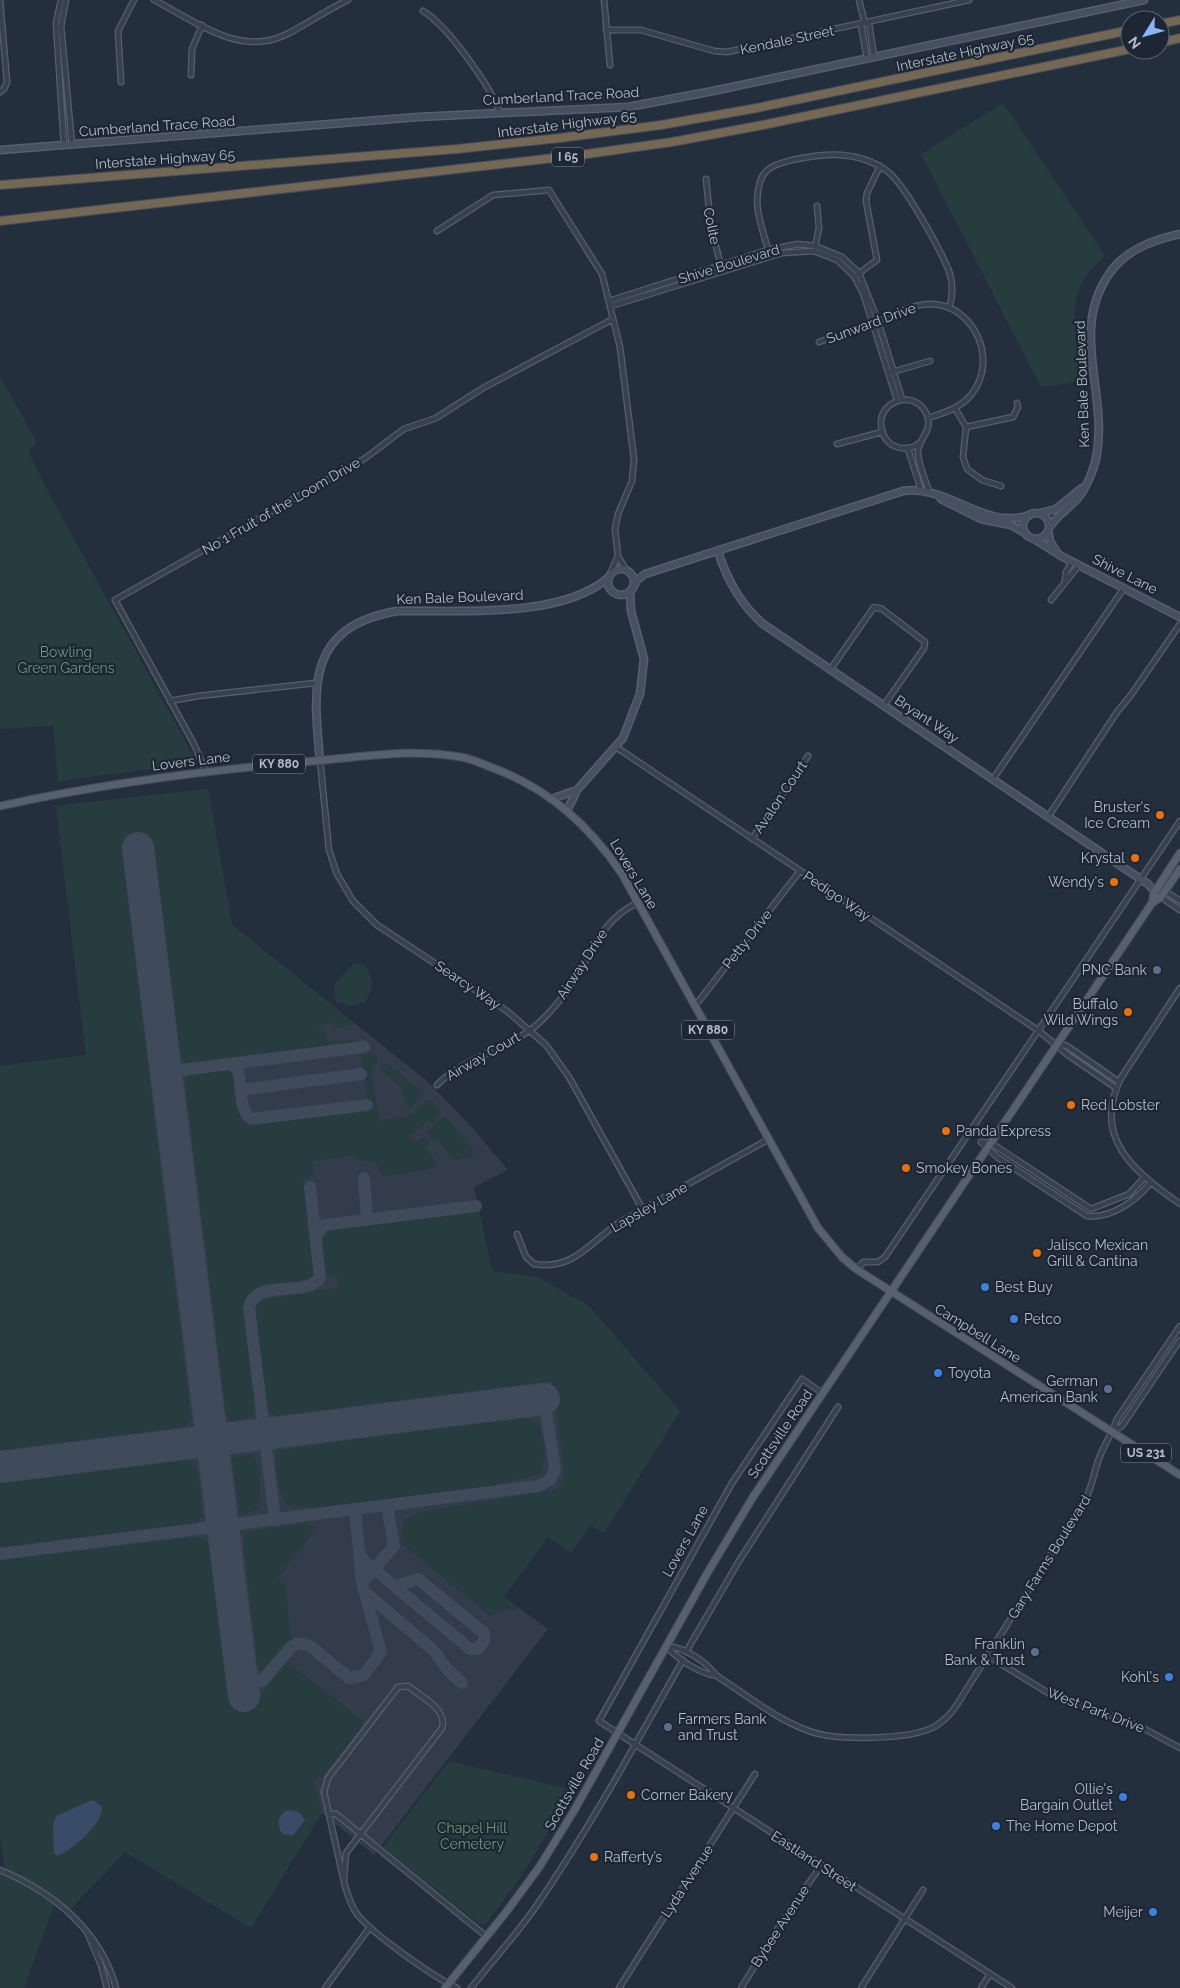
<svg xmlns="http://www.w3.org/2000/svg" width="1180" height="1988" font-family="Raleway,sans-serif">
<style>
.airport{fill:#323c4b}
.green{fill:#263c3f}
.water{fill:#394c67}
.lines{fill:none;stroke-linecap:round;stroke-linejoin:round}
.taxiway{stroke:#3f4a5a;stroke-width:12}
.runway{stroke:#3f4a5a;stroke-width:32}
.street-casing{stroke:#565f6c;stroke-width:7}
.secondary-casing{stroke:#565f6c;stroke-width:9}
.primary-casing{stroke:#414a57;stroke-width:9}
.highway-casing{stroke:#434c59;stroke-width:10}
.street{stroke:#38414e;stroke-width:4.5}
.secondary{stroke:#465061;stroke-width:6}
.primary{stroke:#56606e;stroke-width:7}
.highway{stroke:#746855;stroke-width:8}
.food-dot{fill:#e8710a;stroke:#1d2633;stroke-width:2}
.service-dot{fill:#5c6f8a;stroke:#1d2633;stroke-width:2}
.shop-dot{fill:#3f7fe0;stroke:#1d2633;stroke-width:2}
.labels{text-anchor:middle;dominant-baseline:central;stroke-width:4.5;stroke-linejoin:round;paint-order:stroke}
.shield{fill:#1d2633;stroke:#878f9c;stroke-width:1}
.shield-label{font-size:12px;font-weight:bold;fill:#b4bcc9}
.street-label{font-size:14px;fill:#b4bcc9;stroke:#1d2633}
.park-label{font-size:14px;fill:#6b9a76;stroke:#1d2633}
.poi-label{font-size:14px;fill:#b4bcc9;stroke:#1d2633;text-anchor:start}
</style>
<rect width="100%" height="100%" fill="#242f3e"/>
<!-- airport -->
<path class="airport" d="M 208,789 L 232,925 L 427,1081 L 468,1123 L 508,1170 L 474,1187 L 492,1271 L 537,1277 L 588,1305 L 680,1411 L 604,1533 L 590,1525 L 571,1553 L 548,1537 L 504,1597 L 548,1629 L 374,1855 L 322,1813 L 0,1589 L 0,1066 L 86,1055 L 56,806 Z"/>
<!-- green -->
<path class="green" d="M 1003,103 L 1105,256 C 1099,262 1091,269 1086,276 C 1065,309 1077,345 1083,381 L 1041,387 L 921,154 Z
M 0,376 L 37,443 L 28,451 L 52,499 L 193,755 L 190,764 L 58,781 L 53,726 L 0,729 Z
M 208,789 L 232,925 L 356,1024 L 333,1029 L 333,1023 L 319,1025 L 320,1030 L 325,1029 L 328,1042 C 338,1041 351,1037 360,1044 L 298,1053 L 296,1051 L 186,1063 L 180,1056 L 154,841 L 121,845 L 191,1418 L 184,1427 L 0,1450 L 0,1066 L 86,1055 L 56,806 Z
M 354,963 L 365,965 C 374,979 374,988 365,1002 L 351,1006 L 336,1002 L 334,985 Z
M 360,1051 L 369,1051 L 376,1055 L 377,1061 L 371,1072 L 379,1121 L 409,1116 L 426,1101 L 432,1100 L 441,1112 L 432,1123 L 429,1120 L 410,1136 L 416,1142 L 423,1137 L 426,1137 L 429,1144 L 425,1148 L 438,1165 L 427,1170 L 384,1176 L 379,1172 L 376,1161 L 358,1160 L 356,1155 L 312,1161 L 314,1176 L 303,1178 L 315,1268 L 313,1275 C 291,1291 251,1272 244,1309 L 255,1405 L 253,1414 L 248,1418 L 231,1421 L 226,1414 L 185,1082 L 193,1072 L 230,1070 L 235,1073 L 242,1115 L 246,1120 L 369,1108 Z
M 383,1064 L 387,1064 L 422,1091 L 423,1096 L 410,1109 L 407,1106 L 401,1087 L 380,1070 Z
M 443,1116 L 445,1116 L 473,1150 L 473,1156 L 454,1160 L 436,1138 L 431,1139 L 427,1132 Z
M 479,1210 L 492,1271 L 537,1277 L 588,1305 L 680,1411 L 604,1533 L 590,1525 L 571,1553 L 548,1537 L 504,1597 L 519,1610 L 504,1610 L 490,1616 L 400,1542 L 404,1520 L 416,1513 L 556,1489 L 563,1482 L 564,1468 L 552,1381 L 277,1416 L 267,1410 L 265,1404 L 255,1313 L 258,1304 L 265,1299 L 338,1288 L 337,1277 L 326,1275 C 320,1262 315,1240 326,1230 Z
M 520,1419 L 537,1419 L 545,1448 L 542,1472 L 530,1477 L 462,1492 L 315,1508 L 285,1505 C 279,1489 275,1471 277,1453 L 281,1450 L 417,1431 Z
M 253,1455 C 263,1471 261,1491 259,1509 L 240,1515 L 232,1457 Z
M 186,1460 L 197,1466 L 203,1516 L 196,1523 L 0,1547 L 0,1483 Z
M 305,1524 L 317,1527 L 277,1579 L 285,1586 L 291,1641 L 265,1672 L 261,1671 L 258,1668 L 243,1538 L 245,1533 L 251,1531 Z
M 197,1537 L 205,1539 L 209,1545 L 228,1698 L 261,1695 L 284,1665 L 289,1663 L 362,1720 L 362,1726 L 321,1778 L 314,1780 L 322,1813 L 251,1928 L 125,1852 L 68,1912 L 55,1902 L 24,1988 L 0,1988 L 0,1871 L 5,1872 L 0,1837 L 0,1560 Z
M 449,1761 L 574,1790 L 518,1881 L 486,1924 L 479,1924 L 383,1847 Z"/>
<!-- water -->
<path class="water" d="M 92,1800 L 102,1806 C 105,1823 72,1849 58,1856 L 54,1854 L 53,1825 L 56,1816 Z
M 288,1810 L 299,1812 L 305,1820 L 293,1836 L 282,1834 C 277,1825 277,1814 288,1810 Z"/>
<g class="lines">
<!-- taxiway -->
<path class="taxiway" d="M 229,1064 L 237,1068 C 243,1082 237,1111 252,1119 L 367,1105
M 166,1072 L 364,1047
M 241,1090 L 361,1074
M 364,1178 L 367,1220
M 316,1236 L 324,1225 L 476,1206
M 355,1510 L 362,1583
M 275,1520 L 249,1307 C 258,1277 303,1299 320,1278 L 310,1187
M 359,1550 L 363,1560 L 470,1649 L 478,1649 L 484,1641 L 484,1633 L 418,1579 L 395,1586
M 0,1554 L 538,1486 L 550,1480 L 555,1469 L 544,1399
M 366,1593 L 433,1650 L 448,1670 L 462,1683
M 240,1665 C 243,1677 249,1683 262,1681 L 292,1646 L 299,1643 L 310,1646 L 349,1678 L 364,1675 L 381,1652 L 362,1583 L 394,1546 L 387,1506"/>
<!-- runway -->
<path class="runway" d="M 138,848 L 244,1696
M 0,1467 L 544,1399"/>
<!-- street casing -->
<g class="street-casing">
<path id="street" d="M 61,0 L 56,23 L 64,145
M 66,0 L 61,26 L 72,145
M 154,0 C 193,20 239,57 285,35 C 306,25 326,10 348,0
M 604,0 L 610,65
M 859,0 L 865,24
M 423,11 C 447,25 491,87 500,113
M 869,23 L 874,57
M 861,25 L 867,59
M 606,30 L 641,30 L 714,51 L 727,52 L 969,0
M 191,75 L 192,49 L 202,25
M 121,82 L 118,31 L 134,0
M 0,92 L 4,89 L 7,82 L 0,0
M 706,179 L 711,228 L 722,269
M 437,231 L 493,195 L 549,190 L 602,274 L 620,347 L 634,459 L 632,481 L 618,514 L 615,529 L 618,556 L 626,570
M 815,247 L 819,228 L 817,206
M 769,253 C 763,229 752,207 760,182 C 765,166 778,164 792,160 C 825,153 858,150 887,171 C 904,183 940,249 949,271 C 953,282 953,296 949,308
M 858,274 L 877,260 L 866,201 L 867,193 L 880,166
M 609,301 L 768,250 L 798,244 L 815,246 L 842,257 L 859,273 L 878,321 L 902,399
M 611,306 L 782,253 L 814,251 L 837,260 L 854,276 L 863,293 L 897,400
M 819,342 C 839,335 860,327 880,320 C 896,314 913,304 931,304 C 975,305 999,361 971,395 C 960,408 944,413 928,418
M 892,372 L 930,361
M 955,408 L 966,427 L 963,457 L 967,469 L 982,480 L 1001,486
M 966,427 L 1013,417 L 1018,407 L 1017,403
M 921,442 C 907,454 886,448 882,430 C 874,401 916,387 927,415 C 933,430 920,437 918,451 C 917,463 926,480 929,492
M 837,444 L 882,432
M 908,449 L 921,490
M 610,574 L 618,556
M 1065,581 L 1066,572 L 1072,562
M 1051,600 L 1079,565
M 830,670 L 874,607 L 882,609 L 925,642 L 924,648 L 884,705
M 170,701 L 198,696 L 316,683
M 616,747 L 1039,1031 L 1068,1055 L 1116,1088
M 320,760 L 329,850 L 337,874 L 353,901 L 377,925 L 507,1011 L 546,1045 L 569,1077 L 643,1210
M 205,770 L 194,744 L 115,600 L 364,459 L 404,429 L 436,418 L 483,388 L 613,319
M 993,779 L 1124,588
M 1048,817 L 1117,712 L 1131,695 L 1180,624
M 752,839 L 808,756
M 1165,891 L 1180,901
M 1161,897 L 1180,910
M 1180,988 L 1121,1078 C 1091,1138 1135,1172 1180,1204
M 695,1006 L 800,871
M 1059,1044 L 1067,1046 L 1119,1082
M 437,1085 C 466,1055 514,1049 543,1019 C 555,1007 567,992 576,977 C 594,947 604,919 637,903
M 981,1142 L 997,1157 L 1087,1216 C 1111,1219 1137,1200 1151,1182
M 981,1142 L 991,1143 L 1091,1209 L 1129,1194 L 1145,1177
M 517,1234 L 526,1257 L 534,1264 C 574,1271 591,1241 620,1222 L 769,1139
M 856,1269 L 864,1262 L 878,1262 L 885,1257 L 1180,821
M 822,1393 L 802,1379 L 732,1483 L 599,1721 L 1012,1988
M 1114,1431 L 1122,1426 L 1180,1340
M 666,1646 C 679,1660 698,1673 717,1676
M 667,1646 C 686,1648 705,1661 717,1676 C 746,1695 776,1719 809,1731 C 835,1741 909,1740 934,1727 C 944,1721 952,1713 958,1703 L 1086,1498 C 1093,1485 1094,1470 1100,1456 C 1105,1443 1113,1432 1117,1419 L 1180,1326
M 686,1652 L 739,1561 L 838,1407
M 988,1656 L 1050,1694 L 1137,1725 L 1180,1748
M 329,1814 L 336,1814 L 487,1937
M 0,1870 C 53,1892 101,1931 116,1988
M 344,1879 L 346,1853 L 442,1728 C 448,1709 420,1696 408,1686 L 398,1687 L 328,1778 L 324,1792 L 345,1886 C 348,1896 351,1906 357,1914 C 372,1934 434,1977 457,1988
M 87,1932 L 101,1965 L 107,1988
M 325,1988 L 370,1927
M 471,1988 C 493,1960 517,1934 537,1905 C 591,1826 636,1743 683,1660
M 619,1988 L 755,1774
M 741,1988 L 790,1909 L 821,1866
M 861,1988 L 923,1890
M 981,1988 L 990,1974"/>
</g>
<!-- secondary casing -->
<g class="secondary-casing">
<path id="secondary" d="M 0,150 L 418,117 L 628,107 L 713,91 L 1144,0
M 941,499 L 981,519 L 1011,525 L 1025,533
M1023 526a13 13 0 1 1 26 0a13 13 0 1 1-26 0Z
M 1040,513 L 1056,509 L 1082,488
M 1049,528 C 1057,515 1068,509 1078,498 C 1087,487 1095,467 1097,453 C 1107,390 1070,331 1109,274 C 1125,250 1153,240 1180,234
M 1048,531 L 1050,541 L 1058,554
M 1036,540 L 1061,556 L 1180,617
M 718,551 C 727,580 740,604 763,624 L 1124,868 L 1148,884 L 1157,895
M608 582a13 13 0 1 1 26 0a13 13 0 1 1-26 0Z
M 633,588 L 637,580 L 645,574 L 903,491 C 948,484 984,531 1030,515
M 320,760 C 313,687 306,627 397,611 C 458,610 560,619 608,578
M 551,799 L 577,790
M 567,811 L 577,790 L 623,738 L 640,694 L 644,659 L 631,611 L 630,592"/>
</g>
<!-- primary casing -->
<g class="primary-casing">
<path id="primary" d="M 0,806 C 104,783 208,770 314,761 C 364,757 412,748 461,757 C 472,759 483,764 493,768 C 549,789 589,825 622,874 L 818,1228 L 842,1257 L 856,1269 L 1180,1475
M 1152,903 L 1154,893 L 1180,853
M 445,1988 L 507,1911 L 540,1866 L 575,1809 L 708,1572 L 753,1497 L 1152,903 L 1161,897 L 1180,869"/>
</g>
<!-- highway casing -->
<g class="highway-casing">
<path id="highway" d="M 1160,24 L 1180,20
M 1160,43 L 1180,38
M 0,185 L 457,149 L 560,138 L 661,125 L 757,108 L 1130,30
M 0,221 L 580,155 L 672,142 L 763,125 L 1130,49"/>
</g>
<!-- street -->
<use href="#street" class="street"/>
<!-- secondary -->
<use href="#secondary" class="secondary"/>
<!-- primary -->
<use href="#primary" class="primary"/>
<!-- highway -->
<use href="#highway" class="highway"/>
</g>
<!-- markers -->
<g class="food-dot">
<circle cx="1160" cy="815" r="5"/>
<circle cx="1135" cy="858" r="5"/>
<circle cx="1114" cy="882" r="5"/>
<circle cx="1128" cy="1012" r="5"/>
<circle cx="1071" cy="1105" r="5"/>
<circle cx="946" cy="1131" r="5"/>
<circle cx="906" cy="1168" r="5"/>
<circle cx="1037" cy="1253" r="5"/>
<circle cx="631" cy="1795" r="5"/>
<circle cx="594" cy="1857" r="5"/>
</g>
<g class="service-dot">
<circle cx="1157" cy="970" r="5"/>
<circle cx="1108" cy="1389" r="5"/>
<circle cx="1035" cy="1652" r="5"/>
<circle cx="668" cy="1727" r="5"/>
</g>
<g class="shop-dot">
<circle cx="985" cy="1287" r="5"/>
<circle cx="1014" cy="1319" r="5"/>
<circle cx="938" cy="1373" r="5"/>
<circle cx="1169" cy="1677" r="5"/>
<circle cx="1123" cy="1797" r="5"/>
<circle cx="996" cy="1826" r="5"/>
<circle cx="1153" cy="1912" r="5"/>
</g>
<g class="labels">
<!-- shield labels -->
<g class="shield">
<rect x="552" y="147.5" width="32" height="19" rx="4"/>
<rect x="253" y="754.5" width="52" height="19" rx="4"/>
<rect x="682" y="1020.5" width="52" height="19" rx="4"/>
<rect x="1121" y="1443.5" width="50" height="19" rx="4"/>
</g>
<g class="shield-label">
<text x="568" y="157">I 65</text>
<text x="279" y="764">KY 880</text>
<text x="708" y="1030">KY 880</text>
<text x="1146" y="1453">US 231</text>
</g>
<!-- street labels -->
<g class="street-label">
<text transform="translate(787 40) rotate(-12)">Kendale Street</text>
<text transform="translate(965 52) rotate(-12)">Interstate Highway 65</text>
<text transform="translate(561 96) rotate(-3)">Cumberland Trace Road</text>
<text transform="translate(567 124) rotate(-7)">Interstate Highway 65</text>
<text transform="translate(157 126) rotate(-4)">Cumberland Trace Road</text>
<text transform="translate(165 159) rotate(-4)">Interstate Highway 65</text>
<text transform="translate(712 226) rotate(78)">Colite</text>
<text transform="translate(729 264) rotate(-17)">Shive Boulevard</text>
<text transform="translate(871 323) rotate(-20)">Sunward Drive</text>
<text transform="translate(1082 384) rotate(-92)">Ken Bale Boulevard</text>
<text transform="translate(281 506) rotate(-30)">No 1 Fruit of the Loom Drive</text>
<text transform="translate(1125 574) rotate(27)">Shive Lane</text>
<text transform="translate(460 597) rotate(-2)">Ken Bale Boulevard</text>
<text transform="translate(927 719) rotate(34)">Bryant Way</text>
<text transform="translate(191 761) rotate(-7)">Lovers Lane</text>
<text transform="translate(780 797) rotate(-56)">Avalon Court</text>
<text transform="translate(634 874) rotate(59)">Lovers Lane</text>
<text transform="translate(837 896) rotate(34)">Pedigo Way</text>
<text transform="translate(747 939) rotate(-52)">Petty Drive</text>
<text transform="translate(582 964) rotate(-57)">Airway Drive</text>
<text transform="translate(468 985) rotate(34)">Searcy Way</text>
<text transform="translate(483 1056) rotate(-30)">Airway Court</text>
<text transform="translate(649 1207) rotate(-30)">Lapsley Lane</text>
<text transform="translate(978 1333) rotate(32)">Campbell Lane</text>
<text transform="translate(780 1434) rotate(-56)">Scottsville Road</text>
<text transform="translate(685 1541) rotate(-61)">Lovers Lane</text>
<text transform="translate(1049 1557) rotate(-58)">Gary Farms Boulevard</text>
<text transform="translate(1096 1710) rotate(21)">West Park Drive</text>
<text transform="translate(574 1784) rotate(-60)">Scottsville Road</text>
<text transform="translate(814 1861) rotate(33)">Eastland Street</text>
<text transform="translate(687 1881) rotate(-57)">Lyda Avenue</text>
<text transform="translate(780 1926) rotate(-57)">Bybee Avenue</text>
</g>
<!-- park labels -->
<g class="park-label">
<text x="66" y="652">Bowling<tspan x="66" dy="16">Green Gardens</tspan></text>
<text x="472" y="1828">Chapel Hill<tspan x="472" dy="16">Cemetery</tspan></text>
</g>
<!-- poi labels -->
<g class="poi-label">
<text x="1150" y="807" text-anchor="end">Bruster's<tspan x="1150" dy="16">Ice Cream</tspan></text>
<text x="1125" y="858" text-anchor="end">Krystal</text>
<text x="1104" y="882" text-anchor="end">Wendy's</text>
<text x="1147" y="970" text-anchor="end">PNC Bank</text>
<text x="1118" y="1004" text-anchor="end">Buffalo<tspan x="1118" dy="16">Wild Wings</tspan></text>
<text x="1081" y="1105">Red Lobster</text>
<text x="956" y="1131">Panda Express</text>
<text x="916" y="1168">Smokey Bones</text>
<text x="1047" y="1245">Jalisco Mexican<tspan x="1047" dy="16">Grill &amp; Cantina</tspan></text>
<text x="995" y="1287">Best Buy</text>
<text x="1024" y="1319">Petco</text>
<text x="948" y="1373">Toyota</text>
<text x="1098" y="1381" text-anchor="end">German<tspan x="1098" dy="16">American Bank</tspan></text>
<text x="1025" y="1644" text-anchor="end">Franklin<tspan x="1025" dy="16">Bank &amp; Trust</tspan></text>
<text x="1159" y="1677" text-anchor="end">Kohl's</text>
<text x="678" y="1719">Farmers Bank<tspan x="678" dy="16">and Trust</tspan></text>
<text x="1113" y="1789" text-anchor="end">Ollie's<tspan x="1113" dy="16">Bargain Outlet</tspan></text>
<text x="641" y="1795">Corner Bakery</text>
<text x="1006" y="1826">The Home Depot</text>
<text x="604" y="1857">Rafferty’s</text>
<text x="1143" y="1912" text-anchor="end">Meijer</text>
</g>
</g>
<!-- north arrow -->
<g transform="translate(1145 35) rotate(233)"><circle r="24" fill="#1d2633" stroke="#59626f"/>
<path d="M0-4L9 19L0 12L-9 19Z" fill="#8ab4f8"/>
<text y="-8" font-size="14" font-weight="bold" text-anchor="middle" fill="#b4bcc9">N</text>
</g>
</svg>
